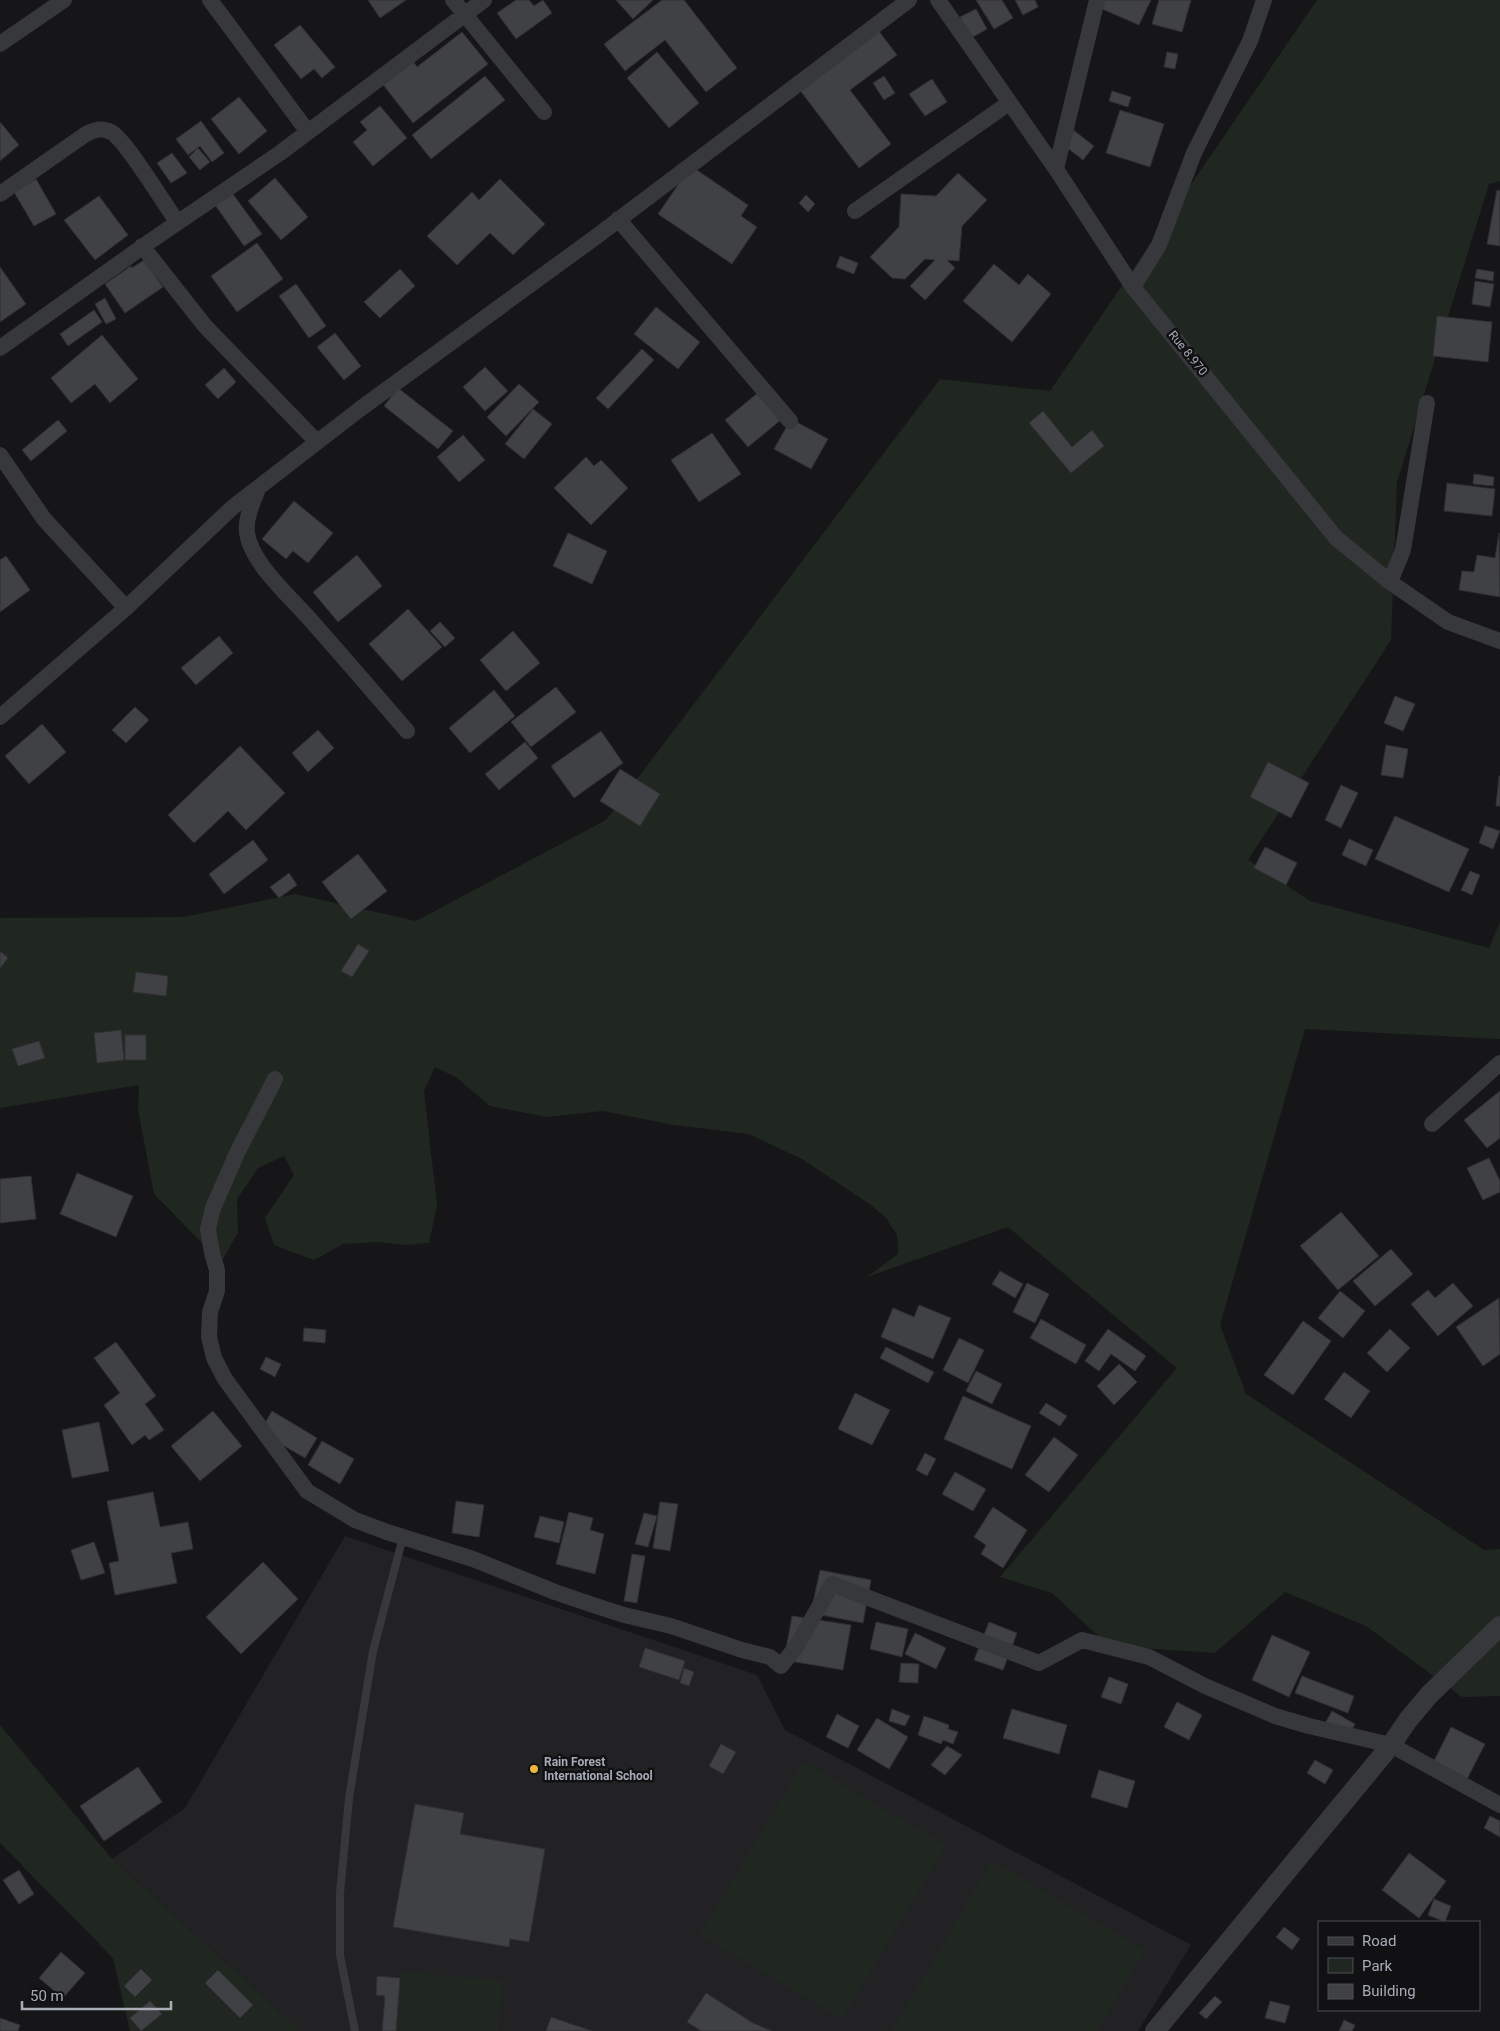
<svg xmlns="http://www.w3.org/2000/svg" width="1500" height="2031" font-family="Roboto,sans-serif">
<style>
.built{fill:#222225}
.green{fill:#202721}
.building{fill:#404145;stroke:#303034}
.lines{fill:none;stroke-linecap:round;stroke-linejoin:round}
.service{stroke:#37383c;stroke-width:8}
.minor{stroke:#37383c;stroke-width:16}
.tertiary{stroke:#37383c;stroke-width:20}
.poi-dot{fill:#ecb83a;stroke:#111113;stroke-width:2}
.labels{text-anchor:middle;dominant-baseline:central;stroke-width:5;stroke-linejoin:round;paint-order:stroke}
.street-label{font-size:12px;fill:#a8acb7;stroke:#111113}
.poi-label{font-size:12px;font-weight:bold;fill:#a8acb7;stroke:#111113;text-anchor:start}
</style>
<rect width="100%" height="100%" fill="#161618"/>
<!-- built -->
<path class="built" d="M 345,1536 L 757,1675 L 785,1730 L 1191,1945 L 1138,2031 L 301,2031 L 112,1859 L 185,1808 Z"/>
<!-- green -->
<path class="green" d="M 1317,0 L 1500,0 L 1500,181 L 1489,184 L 1397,482 L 1391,640 L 1248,860 L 1310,901 L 1489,948 L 1500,922 L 1500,1039 L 1305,1029 L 1220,1325 L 1246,1394 L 1484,1550 L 1500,1549 L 1500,1696 L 1462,1697 L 1366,1626 L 1285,1592 L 1215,1653 L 1109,1646 L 1052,1593 L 1000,1577 L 1177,1368 L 1008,1227 L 867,1277 L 898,1254 L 897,1235 L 886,1218 L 871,1205 L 802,1159 L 749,1134 L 674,1125 L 603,1111 L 547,1117 L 490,1106 L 457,1078 L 435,1067 L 424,1091 L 437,1205 L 429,1243 L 406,1245 L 379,1242 L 343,1244 L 314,1260 L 274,1245 L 265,1218 L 294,1175 L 284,1156 L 258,1168 L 237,1199 L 238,1232 L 217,1270 L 212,1253 L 154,1194 L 138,1109 L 139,1085 L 0,1108 L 0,918 L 184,917 L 295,894 L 416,921 L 606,820 L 940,379 L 1050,391 Z
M 0,1725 L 112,1859 L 301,2031 L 130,2031 L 113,1958 L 0,1843 Z
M 804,1762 L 946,1846 L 842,2019 L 700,1935 Z
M 992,1861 L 1145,1950 L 1098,2031 L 892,2031 Z
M 400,1972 L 502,1980 L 498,2031 L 396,2031 Z"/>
<!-- building -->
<path class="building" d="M 368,0 L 406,0 L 380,18 Z
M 516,0 L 529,0 L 534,6 L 543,0 L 552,13 L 516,39 L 497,13 Z
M 616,0 L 653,0 L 633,19 Z
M 662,0 L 684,0 L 737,68 L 706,92 L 665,40 L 625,71 L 604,44 Z
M 976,0 L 1002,0 L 1013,18 L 994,29 Z
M 1015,0 L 1035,0 L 1038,7 L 1023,15 Z
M 1095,0 L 1151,0 L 1139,25 L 1093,5 Z
M 1159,0 L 1191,0 L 1182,32 L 1152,24 Z
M 976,9 L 987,29 L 971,38 L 960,17 Z
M 300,25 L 335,67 L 322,78 L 314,69 L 301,79 L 274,45 Z
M 875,26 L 897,55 L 850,90 L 891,144 L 859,168 L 796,85 Z
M 462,32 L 488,64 L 413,123 L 381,82 L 411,58 L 417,67 Z
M 657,52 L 699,103 L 669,128 L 627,78 Z
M 1167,52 L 1178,54 L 1175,69 L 1164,67 Z
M 485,76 L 505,100 L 431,159 L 412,135 Z
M 884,76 L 895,93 L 884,100 L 873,83 Z
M 932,79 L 947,102 L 925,116 L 909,94 Z
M 1112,91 L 1131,97 L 1128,107 L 1109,101 Z
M 239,97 L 267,131 L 239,154 L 211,119 Z
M 380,106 L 407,138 L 373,166 L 353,142 L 367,130 L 360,122 Z
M 1120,110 L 1164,124 L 1150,167 L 1106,153 Z
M 201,121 L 224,153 L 212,162 L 200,146 L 188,155 L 176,139 Z
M 0,122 L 19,145 L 0,161 Z
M 1072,129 L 1094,146 L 1083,160 L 1061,143 Z
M 198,148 L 210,162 L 200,170 L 189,157 Z
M 172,153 L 187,173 L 171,183 L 157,163 Z
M 691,166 L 748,205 L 741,216 L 757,227 L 732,264 L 658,214 Z
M 958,173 L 987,200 L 962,226 L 959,261 L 947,260 L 955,268 L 925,300 L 910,286 L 935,260 L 925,259 L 905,279 L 892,278 L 870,257 L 899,227 L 901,194 L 936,196 Z
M 275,178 L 308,217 L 281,240 L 248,201 Z
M 36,179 L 56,214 L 34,226 L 14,192 Z
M 500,179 L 545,224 L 513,255 L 490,233 L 457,265 L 427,236 L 472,192 L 479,200 Z
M 230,190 L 262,234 L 244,246 L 213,202 Z
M 1497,190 L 1500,191 L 1500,246 L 1487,244 Z
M 806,195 L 815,204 L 808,212 L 799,203 Z
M 99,196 L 128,235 L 95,260 L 64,220 Z
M 257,243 L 283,279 L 237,312 L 211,276 Z
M 840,256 L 858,263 L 854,274 L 836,267 Z
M 144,260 L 163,287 L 125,313 L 105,284 L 131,266 L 132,268 Z
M 994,264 L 1019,285 L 1028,274 L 1051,294 L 1012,342 L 963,301 Z
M 0,267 L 26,304 L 0,322 Z
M 400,269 L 415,286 L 380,318 L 364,302 Z
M 1477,269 L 1494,272 L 1493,281 L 1475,278 Z
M 1475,281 L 1494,284 L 1490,307 L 1472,304 Z
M 296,284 L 326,326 L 309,338 L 279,296 Z
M 105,298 L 116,319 L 106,324 L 95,304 Z
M 656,307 L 700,342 L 678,369 L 634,334 Z
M 94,310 L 102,322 L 68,346 L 60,334 Z
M 1437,316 L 1492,322 L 1488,362 L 1433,356 Z
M 335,333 L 361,366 L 344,380 L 317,347 Z
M 102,335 L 138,379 L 110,403 L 95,384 L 71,403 L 51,378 Z
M 642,349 L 654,360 L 608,409 L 596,398 Z
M 485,367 L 508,391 L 485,411 L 463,387 Z
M 224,368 L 236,382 L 218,399 L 205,385 Z
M 519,384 L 539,402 L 506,436 L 487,417 Z
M 398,388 L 453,431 L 438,449 L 384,406 Z
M 759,392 L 782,419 L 748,447 L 725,420 Z
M 533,409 L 552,424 L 524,459 L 505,444 Z
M 1043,411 L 1072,447 L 1092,430 L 1104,446 L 1071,473 L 1029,423 Z
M 791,419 L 828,439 L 811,469 L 774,449 Z
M 58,420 L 67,431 L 31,461 L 22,450 Z
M 712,433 L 741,474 L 699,502 L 671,460 Z
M 463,435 L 485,460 L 459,482 L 437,457 Z
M 586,457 L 594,466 L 601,460 L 628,488 L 591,525 L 554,488 Z
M 1474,474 L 1494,477 L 1493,486 L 1473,484 Z
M 1447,483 L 1495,489 L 1492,516 L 1444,511 Z
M 294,501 L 333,533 L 308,563 L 293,551 L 286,559 L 262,539 Z
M 568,533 L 607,551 L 592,584 L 553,566 Z
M 1499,533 L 1500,597 L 1459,590 L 1462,571 L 1474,572 L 1477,555 L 1495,558 Z
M 357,555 L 382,586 L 338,622 L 313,592 Z
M 6,556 L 30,590 L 0,612 L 0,560 Z
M 408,609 L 442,647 L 402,681 L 369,644 Z
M 440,622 L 455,638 L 445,647 L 430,631 Z
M 513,631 L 540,663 L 506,691 L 480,660 Z
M 219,636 L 233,653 L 196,685 L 181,668 Z
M 556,687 L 576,712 L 531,747 L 511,722 Z
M 494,690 L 515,716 L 470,753 L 449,728 Z
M 1395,696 L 1415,704 L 1403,731 L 1384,723 Z
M 135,707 L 149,720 L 126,743 L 112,730 Z
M 42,724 L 66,752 L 29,784 L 5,756 Z
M 318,730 L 334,748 L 308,772 L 292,753 Z
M 601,731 L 623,763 L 574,798 L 551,766 Z
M 525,742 L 538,758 L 499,790 L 485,774 Z
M 1386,745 L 1408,749 L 1403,778 L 1381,775 Z
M 240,746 L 285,793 L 246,830 L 228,811 L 194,843 L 168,815 Z
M 1268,762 L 1309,783 L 1291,818 L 1250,797 Z
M 620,769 L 660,794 L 640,826 L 600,801 Z
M 1499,776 L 1500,776 L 1500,806 L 1496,806 Z
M 1341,785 L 1358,793 L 1341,828 L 1325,820 Z
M 1395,816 L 1469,849 L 1449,892 L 1375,859 Z
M 1485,826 L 1500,831 L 1493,849 L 1479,843 Z
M 1349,839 L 1373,850 L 1366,866 L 1342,855 Z
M 253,840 L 268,860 L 224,894 L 209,874 Z
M 1265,847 L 1297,863 L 1286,885 L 1254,868 Z
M 358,854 L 387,891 L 351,919 L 322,882 Z
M 1470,871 L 1480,875 L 1472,895 L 1461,890 Z
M 289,873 L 297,885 L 279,898 L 270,887 Z
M 358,944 L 369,951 L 352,977 L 341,971 Z
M 0,951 L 8,958 L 0,968 Z
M 136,972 L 168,976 L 166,996 L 133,992 Z
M 121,1030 L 124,1060 L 97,1063 L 94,1033 Z
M 125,1035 L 146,1035 L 146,1060 L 125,1060 Z
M 39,1041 L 45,1058 L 18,1066 L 12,1049 Z
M 1500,1091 L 1500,1138 L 1487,1148 L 1464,1120 Z
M 1489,1158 L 1500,1181 L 1500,1192 L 1483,1200 L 1467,1168 Z
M 77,1173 L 133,1196 L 116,1237 L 60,1214 Z
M 31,1176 L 36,1219 L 0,1223 L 0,1179 Z
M 1341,1212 L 1379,1256 L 1338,1290 L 1300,1246 Z
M 1391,1249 L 1413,1274 L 1375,1306 L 1353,1281 Z
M 1000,1271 L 1023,1284 L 1015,1298 L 992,1284 Z
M 1027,1283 L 1049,1294 L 1035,1323 L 1013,1312 Z
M 1453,1283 L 1473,1306 L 1438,1336 L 1411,1304 L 1428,1290 L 1435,1298 Z
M 1340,1291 L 1365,1311 L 1343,1338 L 1318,1318 Z
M 1499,1298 L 1500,1354 L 1483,1366 L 1456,1327 Z
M 919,1305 L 951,1318 L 933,1359 L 881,1337 L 893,1308 L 914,1317 Z
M 1041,1319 L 1086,1345 L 1076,1364 L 1030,1338 Z
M 1303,1321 L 1331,1341 L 1293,1395 L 1264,1375 Z
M 304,1328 L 326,1330 L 325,1343 L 303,1341 Z
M 1108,1329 L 1146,1356 L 1135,1371 L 1111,1354 L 1099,1371 L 1085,1361 Z
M 1390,1329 L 1410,1348 L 1387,1372 L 1367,1353 Z
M 959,1338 L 984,1350 L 968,1383 L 943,1370 Z
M 116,1342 L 156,1396 L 145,1404 L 164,1430 L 149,1440 L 145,1435 L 132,1445 L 104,1405 L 120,1393 L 94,1358 Z
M 886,1347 L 934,1372 L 928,1383 L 880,1358 Z
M 266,1357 L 281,1364 L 275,1377 L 260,1369 Z
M 1119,1364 L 1137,1382 L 1114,1405 L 1097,1386 Z
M 976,1371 L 1002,1384 L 992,1404 L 966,1391 Z
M 1344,1372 L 1370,1391 L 1351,1418 L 1324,1399 Z
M 855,1393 L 890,1410 L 872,1445 L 838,1429 Z
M 963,1396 L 1031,1426 L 1012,1469 L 944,1439 Z
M 1046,1403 L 1067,1416 L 1060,1426 L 1039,1413 Z
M 213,1411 L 242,1446 L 200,1481 L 171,1446 Z
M 272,1411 L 317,1438 L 305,1458 L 260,1432 Z
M 99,1422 L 109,1471 L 72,1478 L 62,1430 Z
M 1054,1437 L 1078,1455 L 1049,1492 L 1025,1475 Z
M 322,1441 L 354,1459 L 340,1484 L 308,1465 Z
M 925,1453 L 936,1459 L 927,1476 L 916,1470 Z
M 955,1472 L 986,1489 L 973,1511 L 942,1494 Z
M 153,1492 L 160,1527 L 188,1522 L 193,1549 L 171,1553 L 177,1583 L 115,1595 L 109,1563 L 119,1561 L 107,1501 Z
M 456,1501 L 484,1505 L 479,1537 L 452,1533 Z
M 660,1502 L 678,1504 L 670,1551 L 653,1548 Z
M 993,1507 L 1027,1530 L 1003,1568 L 981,1554 L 986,1545 L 974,1537 Z
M 569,1512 L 593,1518 L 590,1530 L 604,1534 L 595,1574 L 556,1564 Z
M 644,1513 L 657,1516 L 648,1547 L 635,1544 Z
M 540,1516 L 564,1522 L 559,1543 L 534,1537 Z
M 94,1542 L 105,1573 L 81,1580 L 71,1550 Z
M 632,1554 L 645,1556 L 637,1603 L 624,1601 Z
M 263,1562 L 298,1599 L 241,1654 L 206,1617 Z
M 820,1570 L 871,1580 L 863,1623 L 811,1613 Z
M 792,1616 L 851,1625 L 843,1670 L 784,1660 Z
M 876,1622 L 908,1629 L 902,1657 L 870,1649 Z
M 989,1622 L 1017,1633 L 1003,1670 L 974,1660 Z
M 915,1633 L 946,1648 L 936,1669 L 905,1654 Z
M 1272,1635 L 1310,1652 L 1289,1697 L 1252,1680 Z
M 645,1648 L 685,1661 L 679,1680 L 639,1667 Z
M 901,1663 L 919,1664 L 918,1683 L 899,1682 Z
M 684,1668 L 694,1672 L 689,1686 L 680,1683 Z
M 1302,1676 L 1354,1696 L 1348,1713 L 1295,1693 Z
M 1109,1677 L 1128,1684 L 1121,1704 L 1101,1697 Z
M 1177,1702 L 1202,1715 L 1189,1740 L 1164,1727 Z
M 892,1709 L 910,1716 L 905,1726 L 889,1721 Z
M 1012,1709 L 1067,1725 L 1059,1754 L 1003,1738 Z
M 1332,1711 L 1355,1724 L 1347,1740 L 1323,1727 Z
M 837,1714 L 859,1726 L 848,1748 L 826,1737 Z
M 924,1716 L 949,1725 L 948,1729 L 958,1732 L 953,1744 L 943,1740 L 941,1744 L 918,1735 Z
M 877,1718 L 908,1737 L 889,1769 L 857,1750 Z
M 1451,1727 L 1485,1744 L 1464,1785 L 1430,1769 Z
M 721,1744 L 736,1752 L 723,1774 L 709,1766 Z
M 947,1746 L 962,1755 L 945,1775 L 931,1765 Z
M 1315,1760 L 1333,1770 L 1325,1784 L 1307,1773 Z
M 138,1767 L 162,1802 L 104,1841 L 80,1806 Z
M 1099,1770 L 1135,1781 L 1127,1808 L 1091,1797 Z
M 415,1804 L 464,1813 L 460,1834 L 545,1849 L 529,1942 L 510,1939 L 509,1947 L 393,1927 Z
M 1490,1816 L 1500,1821 L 1500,1837 L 1484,1828 Z
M 1409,1853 L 1446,1881 L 1419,1918 L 1382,1890 Z
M 19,1870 L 34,1894 L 19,1904 L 3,1880 Z
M 1434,1899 L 1451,1906 L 1445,1922 L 1428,1915 Z
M 1284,1927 L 1300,1939 L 1292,1950 L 1276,1937 Z
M 61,1952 L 85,1973 L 63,1998 L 39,1978 Z
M 141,1969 L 152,1980 L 135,1997 L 124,1986 Z
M 218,1970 L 253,2005 L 240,2018 L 205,1983 Z
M 377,1976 L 400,1978 L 396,2031 L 382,2031 L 385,1996 L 376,1995 Z
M 706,1993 L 753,2023 L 772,2031 L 701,2031 L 687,2022 Z
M 1215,1996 L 1222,2002 L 1206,2019 L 1199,2013 Z
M 150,2001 L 162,2014 L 141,2031 L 130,2018 Z
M 1270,2001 L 1290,2006 L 1285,2023 L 1265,2018 Z
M 551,2017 L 592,2031 L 546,2031 Z
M 0,2018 L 20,2025 L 18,2031 L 0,2031 Z
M 1344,2020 L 1355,2025 L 1352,2031 L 1339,2031 Z"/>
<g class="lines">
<!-- service -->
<path class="service" d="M 355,2031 L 340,1955 L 340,1893 L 349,1798 L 373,1651 L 403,1537"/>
<!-- minor -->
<path class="minor" d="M 210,0 L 308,132
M 453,0 L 544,112
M 938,0 L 1056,169 L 1133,287 L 1336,538 L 1390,582 L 1448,622 L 1500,641
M 0,44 L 64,0
M 1056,169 L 1097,0
M 0,194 L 86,134 C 94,130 102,127 111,132 C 125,139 166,206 177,222
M 855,211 L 1009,103
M 618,219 L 790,421
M 142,246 L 205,326 L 317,442
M 1133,287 L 1159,245 L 1194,153 L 1250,41 L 1264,0
M 0,348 L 152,240 L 280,153 L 484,0
M 0,455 L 44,519 L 126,608
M 258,489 C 253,502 245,518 247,533 C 251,564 294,600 314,624 C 345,659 376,695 407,731
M 1390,582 L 1403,550 L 1427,403
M 0,717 L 126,608 L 233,507 L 360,409 L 597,236 L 909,0
M 275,1079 L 237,1153 L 213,1208 L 208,1229 L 212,1253 L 217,1270 L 217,1291 L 210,1312 L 209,1337 L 214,1358 L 225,1379 L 307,1491 L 355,1520 L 387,1532 L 473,1559 L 555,1592 L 590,1604 L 624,1615 L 671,1626 L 742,1650 L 770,1657 L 781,1666 L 796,1647 L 832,1584 L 1039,1663 L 1082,1640 L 1149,1657 L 1205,1686 L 1275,1716 L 1309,1726 L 1391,1745 L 1500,1805
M 1432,1124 L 1500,1063"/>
<!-- tertiary -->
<path class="tertiary" d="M 1155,2031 L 1391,1745 L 1408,1720 L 1429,1695 L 1500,1626"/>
</g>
<!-- markers -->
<circle class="poi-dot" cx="534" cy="1769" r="5"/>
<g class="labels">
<!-- street labels -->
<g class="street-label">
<text transform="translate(1188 353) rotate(51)">Rue 8.970</text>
</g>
<!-- poi labels -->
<g class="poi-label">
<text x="544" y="1762">Rain Forest<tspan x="544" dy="14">International School</tspan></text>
</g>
</g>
<!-- legend -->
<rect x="1318" y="1921" width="162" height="90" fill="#111113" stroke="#4d4f55"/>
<rect x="1328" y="1937" width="25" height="8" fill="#37383c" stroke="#4d4f55"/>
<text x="1362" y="1946" font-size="15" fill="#a8acb7">Road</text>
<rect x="1328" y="1958" width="25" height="15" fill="#202721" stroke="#4d4f55"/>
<text x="1362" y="1971" font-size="15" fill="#a8acb7">Park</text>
<rect x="1328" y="1984" width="25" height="15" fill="#404145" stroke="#4d4f55"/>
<text x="1362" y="1996" font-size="15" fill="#a8acb7">Building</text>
<!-- scale -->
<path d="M22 2001v8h149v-8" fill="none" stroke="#a8acb7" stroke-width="2.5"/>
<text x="30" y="2001" font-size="15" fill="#a8acb7" stroke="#111113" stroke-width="4" paint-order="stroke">50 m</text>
</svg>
